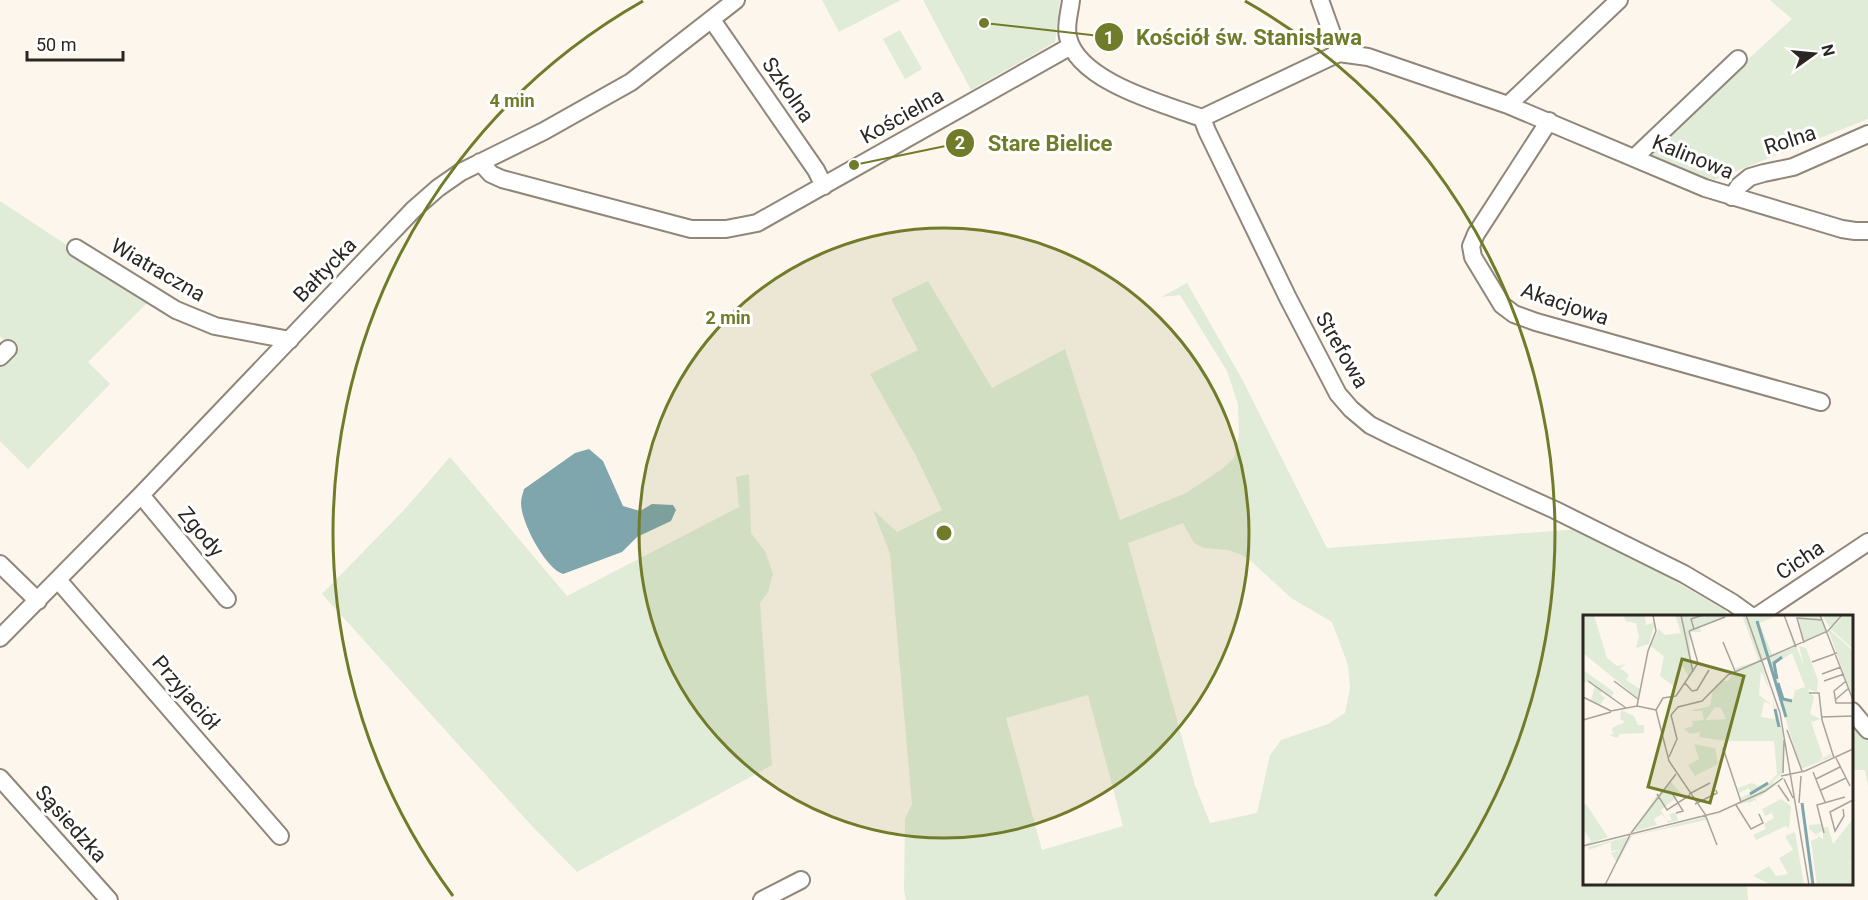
<svg xmlns="http://www.w3.org/2000/svg" width="1868" height="900" font-family="Roboto,sans-serif">
<style>
.green{fill:#e0ecd7;fill-rule:evenodd}
.water{fill:#80a6ad}
.lines{fill:none;stroke-linecap:round;stroke-linejoin:round}
.minor-casing{stroke:#908679;stroke-width:20}
.minor{stroke:#fff;stroke-width:16}
.ring{fill:none;stroke:#707c29;stroke-width:3}
.labels{text-anchor:middle;dominant-baseline:central;stroke-width:6;stroke-linejoin:round;paint-order:stroke}
.street-label{font-size:21px;fill:#2a2621;stroke:#fff}
.inset-river{fill:none;stroke:#80a6ad;stroke-width:3}
.inset-road{fill:none;stroke:#a9a39b;stroke-width:1.5}
.view{fill:#707c29;fill-opacity:0.15;stroke:#707c29;stroke-width:3}
.inset-edge{fill:none;stroke:#2a2621;stroke-width:3}
.centre{fill:#707c29;stroke:#fff;stroke-width:3}
.ring-label{font-size:18px;text-anchor:middle;font-weight:bold;fill:#707c29;stroke:#fff;stroke-width:6;stroke-linejoin:round;paint-order:stroke}
.leader{fill:none;stroke:#707c29;stroke-width:2}
.callout-dot{fill:#707c29;stroke:#fff;stroke-width:2}
.mark-label{font-size:18px;text-anchor:middle;font-weight:bold;fill:#fff}
.callout-label{font-size:22px;text-anchor:middle;font-weight:bold;fill:#707c29;stroke:#fff;stroke-width:6;stroke-linejoin:round;paint-order:stroke}
</style>
<rect width="100%" height="100%" fill="#fdf6ed"/>
<!-- green -->
<path class="green" d="M 822,0 L 901,0 L 839,32 Z
M 923,0 L 1060,0 L 1055,42 L 971,90 Z
M 1770,0 L 1868,0 L 1868,119 L 1709,182 L 1645,154 L 1792,19 Z
M 900,30 L 922,69 L 905,79 L 883,39 Z
M 0,201 L 150,300 L 88,362 L 110,384 L 28,469 L 0,441 L 0,366 L 15,351 L 0,336 Z
M 928,281 L 992,388 L 1065,349 L 1120,520 L 1186,493 L 1222,469 L 1234,458 L 1239,435 L 1238,404 L 1227,371 L 1180,295 L 1161,297 L 1187,283 L 1242,379 L 1327,548 L 1579,529 L 1596,535 L 1726,611 L 1726,616 L 1584,616 L 1584,884 L 1747,884 L 1748,900 L 906,900 L 904,890 L 905,819 L 912,804 L 890,554 L 873,510 L 897,532 L 942,510 L 915,454 L 870,374 L 918,350 L 891,299 ZM 1183,523 L 1194,543 L 1204,548 L 1228,550 L 1242,555 L 1251,561 L 1291,598 L 1332,622 L 1348,665 L 1350,688 L 1345,713 L 1328,724 L 1281,740 L 1270,755 L 1257,813 L 1210,823 L 1195,785 L 1128,543 ZM 1088,695 L 1123,826 L 1042,850 L 1006,718 Z
M 450,457 L 567,596 L 739,507 L 736,477 L 749,474 L 751,533 L 765,551 L 773,574 L 768,592 L 760,603 L 772,765 L 577,872 L 532,826 L 322,594 L 405,509 Z
M 1852,720 L 1868,738 L 1868,786 L 1865,770 L 1852,770 Z"/>
<!-- water -->
<path class="water" d="M 589,449 L 603,461 L 623,506 L 640,511 L 652,504 L 673,505 L 676,510 L 671,521 L 637,537 L 622,552 L 563,574 C 545,568 521,522 521,503 C 521,498 523,493 524,489 L 575,453 Z"/>
<g class="lines">
<!-- minor casing -->
<g class="minor-casing">
<path id="minor" d="M 1071,0 C 1070,11 1065,26 1068,37 C 1078,82 1164,104 1202,118
M 1320,0 L 1339,53
M 712,20 L 816,170 L 824,186
M 1508,105 L 1619,0
M 1202,118 L 1207,131 L 1288,298 L 1338,394 L 1351,409 L 1370,425 L 1396,438 L 1555,510 L 1684,574 L 1733,603 L 1751,616
M 1202,118 L 1339,53 L 1368,57 L 1508,105 L 1705,188 L 1842,229 L 1855,231 L 1868,231
M 1549,121 L 1476,234 L 1471,246 L 1473,257 L 1502,305 L 1514,314 L 1536,322 L 1821,402
M 1634,158 L 1738,59
M 480,162 L 491,174 L 502,179 L 691,229 L 726,229 L 757,223 L 1071,46
M 1732,197 L 1739,186 L 1750,177 L 1764,173 L 1793,167 L 1868,134
M 76,248 L 176,310 L 215,326 L 290,340
M 0,357 L 8,349
M 141,495 L 227,599
M 0,564 L 38,601
M 58,580 L 280,836
M 1757,616 L 1868,542
M 0,638 L 141,495 L 414,209 L 438,188 L 461,172 L 544,131 L 631,82 L 736,0
M 1852,711 L 1868,730
M 0,778 L 109,900
M 762,900 L 801,880"/>
</g>
<!-- minor -->
<use href="#minor" class="minor"/>
</g>
<!-- distance rings -->
<circle cx="944" cy="533" r="305" fill="#707c29" fill-opacity=".12"/>
<g class="ring">
<circle cx="944" cy="533" r="305"/>
<path d="M453 896A611 611 0 0 1 643 1M1245 1A611 611 0 0 1 1435 896"/>
</g>
<g class="labels">
<!-- street labels -->
<g class="street-label">
<text transform="translate(788 90) rotate(55)">Szkolna</text>
<text transform="translate(902 116) rotate(-29)">Kościelna</text>
<text transform="translate(1790 140) rotate(-18)">Rolna</text>
<text transform="translate(1693 157) rotate(22)">Kalinowa</text>
<text transform="translate(158 270) rotate(30)">Wiatraczna</text>
<text transform="translate(325 270) rotate(-46)">Bałtycka</text>
<text transform="translate(1565 304) rotate(19)">Akacjowa</text>
<text transform="translate(1342 350) rotate(60)">Strefowa</text>
<text transform="translate(201 532) rotate(50)">Zgody</text>
<text transform="translate(1800 560) rotate(-34)">Cicha</text>
<text transform="translate(186 693) rotate(49)">Przyjaciół</text>
<text transform="translate(71 824) rotate(48)">Sąsiedzka</text>
</g>
</g>
<!-- overview -->
<g transform="translate(1583 615)">
<rect width="270" height="270" fill="#fdf6ed"/>
<path d="M 0,0 L 11,0 L 24,43 L 34,51 L 43,49 L 37,53 L 46,60 L 43,65 L 57,74 L 55,83 L 0,38 ZM 41,0 L 62,0 L 63,10 L 72,7 L 66,29 L 53,33 L 56,22 L 53,8 L 42,6 ZM 92,0 L 150,0 L 117,12 L 118,17 L 106,17 L 109,59 L 106,62 L 99,50 L 95,53 L 92,72 L 77,61 L 81,41 L 67,31 L 76,14 L 82,20 L 98,18 ZM 159,0 L 196,0 L 176,8 L 190,41 L 211,31 L 201,0 L 221,51 L 216,31 L 223,33 L 235,65 L 234,77 L 225,74 L 231,82 L 227,99 L 238,104 L 228,107 L 240,142 L 234,147 L 247,139 L 249,142 L 218,154 L 185,46 L 188,44 L 178,46 L 200,119 L 200,158 L 190,165 L 186,170 L 193,163 L 198,161 L 192,165 L 189,170 L 200,164 L 178,181 L 172,183 L 176,192 L 172,185 L 166,188 L 169,196 L 165,187 L 154,190 L 182,175 L 158,186 L 157,183 L 168,178 L 166,173 L 156,178 L 155,173 L 169,168 L 180,173 L 194,159 L 191,126 L 143,126 L 116,122 L 117,117 L 107,119 L 101,114 L 110,111 L 109,106 L 121,105 L 119,96 L 106,96 L 127,91 L 130,74 L 139,65 L 145,66 L 151,56 L 154,58 L 157,58 L 152,53 L 176,46 ZM 209,38 L 222,72 L 213,75 L 198,67 L 212,75 L 210,85 L 200,83 L 191,50 ZM 178,56 L 188,78 L 193,104 L 178,102 L 181,87 L 188,89 L 176,80 ZM 132,92 L 138,93 L 143,104 L 123,105 ZM 215,0 L 237,0 L 244,16 L 221,28 ZM 239,0 L 258,0 L 249,14 L 260,0 L 269,0 L 270,34 L 248,14 ZM 247,15 L 270,36 L 270,83 L 246,17 ZM 0,55 L 31,77 L 28,82 L 19,76 L 17,79 L 22,83 L 17,90 L 8,85 L 12,71 L 5,66 L 0,68 ZM 38,95 L 51,101 L 55,110 L 61,110 L 61,118 L 37,119 L 34,123 L 26,120 L 30,119 L 29,113 L 42,107 L 37,104 ZM 111,129 L 132,133 L 135,149 L 112,161 L 105,150 L 116,144 ZM 88,167 L 98,179 L 78,195 L 84,206 L 89,205 L 86,199 L 93,198 L 95,205 L 85,208 L 79,199 L 71,204 L 74,210 L 49,217 L 74,180 ZM 198,184 L 208,191 L 206,214 L 203,211 L 173,225 L 170,220 L 183,214 L 181,209 L 191,203 L 189,198 L 182,201 L 179,194 ZM 3,189 L 25,222 L 0,231 L 8,226 L 0,214 L 0,190 ZM 122,202 L 123,203 L 125,211 L 123,205 L 49,221 L 34,248 L 28,238 L 38,235 L 28,236 L 28,227 L 6,235 L 5,232 ZM 270,204 L 270,250 L 264,246 L 270,251 L 270,270 L 234,270 L 228,226 L 236,222 L 226,214 L 226,210 L 238,209 L 240,216 L 233,219 L 240,224 L 240,213 L 245,212 L 250,229 ZM 212,217 L 221,270 L 189,270 L 170,261 L 186,251 L 193,261 L 205,259 L 196,243 L 210,235 L 202,221 Z" fill="#e0ecd7" fill-rule="evenodd"/>
<path class="inset-river" d="M 174,6 L 203,102M 194,64 L 191,48 L 199,42M 195,68 L 200,84 L 209,86M 192,94 L 196,112M 167,179 L 185,168M 219,188 L 230,270"/>
<path class="inset-road" d="M 98,0 L 110,57M 163,0 L 197,98 L 226,270M 201,0 L 213,32M 237,0 L 270,85M 111,14 L 108,4 L 120,0M 106,16 L 142,2M 140,27 L 152,56M 221,28 L 214,3 L 239,5M 229,47 L 254,38M 239,59 L 258,52M 5,66 L 43,93M 31,66 L 55,84M 241,66 L 261,59M 263,66 L 251,76 L 253,88 L 270,88M 102,68 L 109,76 L 114,75 L 126,55M 226,78 L 236,78 L 239,105 L 251,143M 93,81 L 115,48 L 106,16M 0,82 L 28,96 L 54,91 L 73,95 L 86,146 L 122,199 L 134,230M 252,85 L 266,73M 54,91 L 65,36 L 73,16 L 70,0M 73,95 L 80,83 L 93,81M 88,100 L 95,92 L 119,86 L 145,60 L 245,16 L 259,0M 238,102 L 270,101M 0,105 L 28,97M 204,115 L 219,156M 140,133 L 158,187M 86,142 L 94,124 L 88,100M 253,143 L 267,171M 230,157 L 242,187M 200,158 L 201,125M 198,161 L 222,156 L 270,134M 201,164 L 210,183M 233,164 L 257,152M 195,170 L 206,186M 238,175 L 263,163M 89,178 L 100,196 L 93,198M 74,179 L 84,195 L 107,180M 106,179 L 127,168M 216,188 L 218,161M 112,189 L 134,178 L 133,175M 153,190 L 168,214 L 180,208 L 176,199M 260,194 L 261,201 L 252,216 L 247,197 L 270,185M 48,218 L 93,159M 241,218 L 234,190 L 262,182M 0,231 L 136,197 L 182,176 L 200,163M 22,270 L 47,220"/>
<path class="view" d="M 99,44 L 161,61 L 127,188 L 65,172 Z"/>
<rect width="270" height="270" class="inset-edge"/>
</g>
<circle cx="944" cy="533" r="9" class="centre"/>
<g class="ring-label">
<text x="512" y="107">4 min</text>
<text x="728" y="324">2 min</text>
</g>
<!-- callouts -->
<path class="leader" d="M984 23L1109 37M854 165L960 143"/>
<g class="callout-dot">
<circle cx="984" cy="23" r="6"/>
<circle cx="854" cy="165" r="6"/>
<circle cx="1109" cy="37" r="15"/>
<circle cx="960" cy="143" r="15"/>
</g>
<g class="mark-label">
<text x="1109" y="44">1</text>
<text x="960" y="149">2</text>
</g>
<g class="callout-label">
<text x="1249" y="45">Kościół św. Stanisława</text>
<text x="1050" y="151">Stare Bielice</text>
</g>
<!-- north arrow -->
<g transform="translate(1814 54) rotate(75)" stroke="#ffffff" stroke-width="4.5" paint-order="stroke">
<path d="M0-4.5L10 22L0 15L-10 22Z" fill="#2a2621"/>
<text y="-9" font-size="16" font-weight="bold" text-anchor="middle" fill="#2a2621">N</text>
</g>
<!-- scale -->
<path d="M27 51v9h96v-9" fill="none" stroke="#2a2621" stroke-width="3"/>
<text x="36" y="51" font-size="18" fill="#2a2621" stroke="#ffffff" stroke-width="4.5" paint-order="stroke">50 m</text>
</svg>
